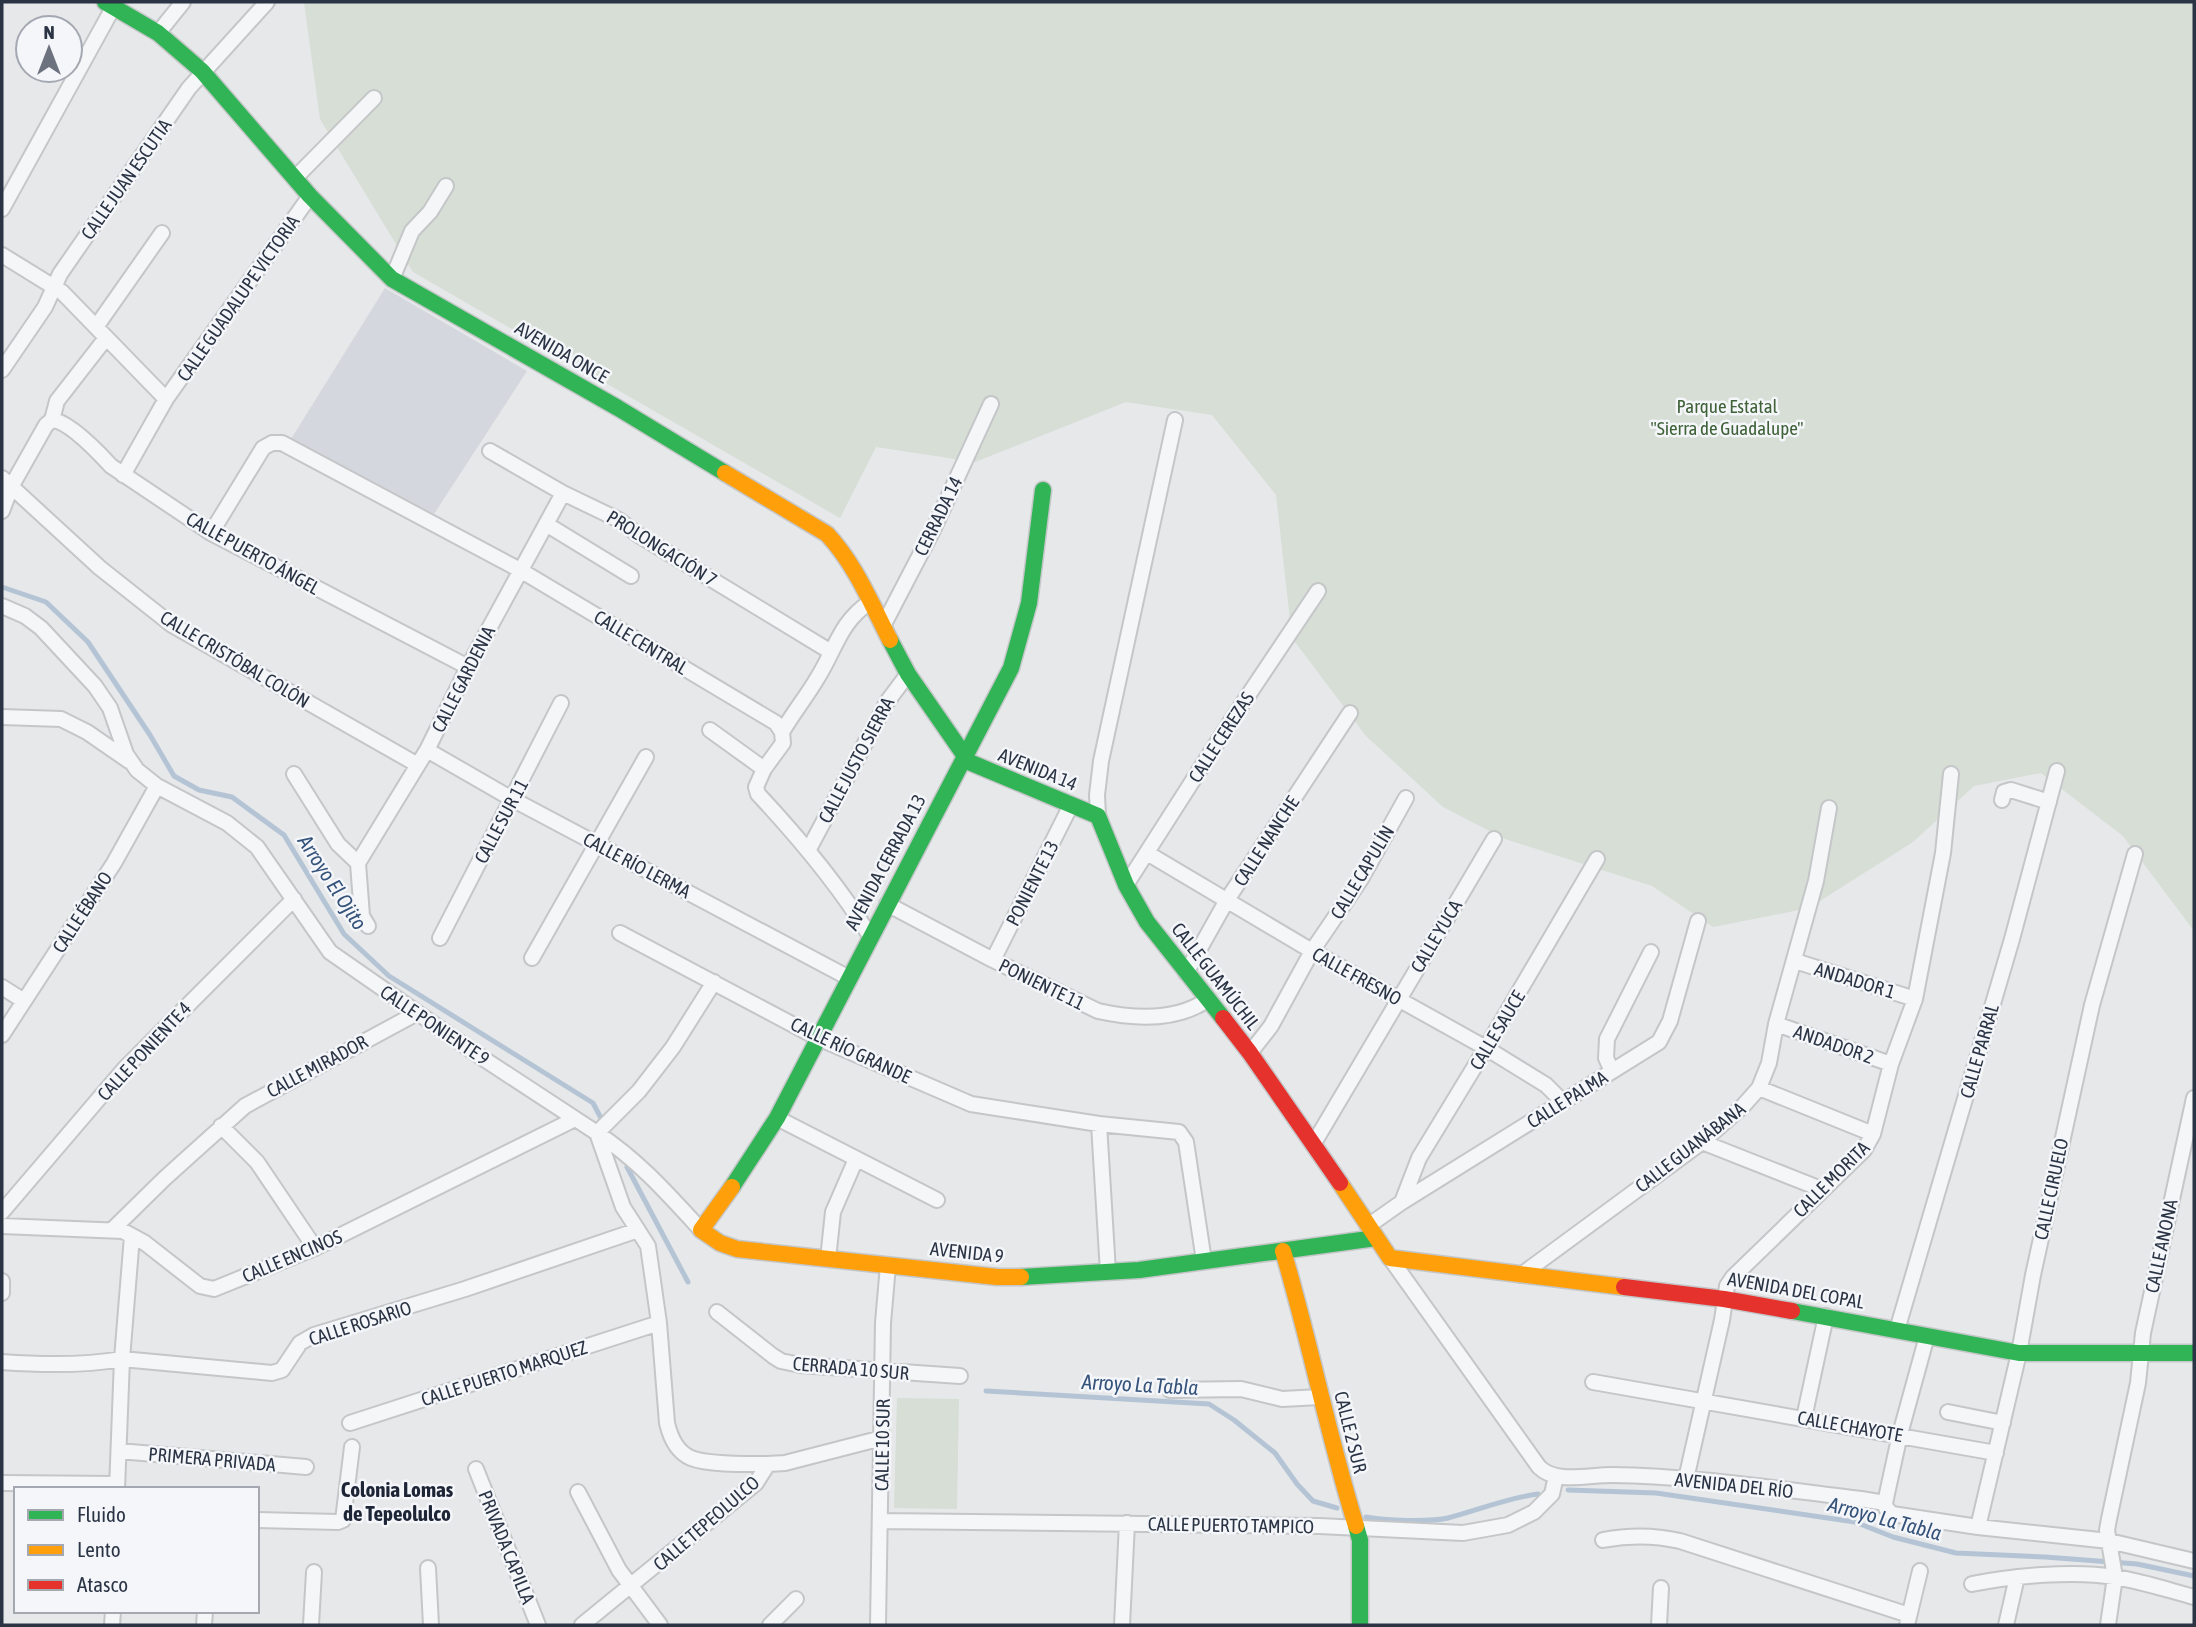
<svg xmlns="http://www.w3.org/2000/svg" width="2196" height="1627" font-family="'Asap Condensed',sans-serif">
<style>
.built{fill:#d4d7dd}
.green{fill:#d6ded6}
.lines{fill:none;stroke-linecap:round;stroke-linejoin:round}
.stream{stroke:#b4c4d5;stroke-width:5}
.street-casing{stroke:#c4c6c8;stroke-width:18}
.fast-casing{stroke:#c4c6c8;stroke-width:19}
.slow-casing{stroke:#c4c6c8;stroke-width:19}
.jam-casing{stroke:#c4c6c8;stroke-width:19}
.street{stroke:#f5f6f7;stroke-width:14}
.fast{stroke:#30b455;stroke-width:16}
.slow{stroke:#ff9f0a;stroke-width:16}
.jam{stroke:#e5322d;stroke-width:16}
.labels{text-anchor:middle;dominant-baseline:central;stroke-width:5;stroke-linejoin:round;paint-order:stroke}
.street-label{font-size:19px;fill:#2b3445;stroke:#f4f6f9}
.park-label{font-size:19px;fill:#3f6138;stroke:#f4f6f9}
.water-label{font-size:21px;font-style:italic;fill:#34527a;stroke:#f4f6f9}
.neighbourhood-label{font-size:21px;font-weight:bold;fill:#1d2536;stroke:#f4f6f9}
</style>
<rect width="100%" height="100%" fill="#e6e8ea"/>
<!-- built -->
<path class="built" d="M 385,288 L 527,371 L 434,514 L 291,439 Z"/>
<!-- green -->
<path class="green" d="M 304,2 L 2194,2 L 2194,931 L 2123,836 L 2041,773 L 1974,786 L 1913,842 L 1809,908 L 1713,927 L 1652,886 L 1505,839 L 1443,807 L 1366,736 L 1292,638 L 1276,495 L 1212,415 L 1126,402 L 975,462 L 876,447 L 840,518 L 413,272 L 320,119 Z
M 897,1398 L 959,1399 L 957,1509 L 894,1508 Z"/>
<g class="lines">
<!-- stream -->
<path class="stream" d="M 2,587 L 46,602 L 88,642 L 150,735 L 174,776 L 199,790 L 232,797 L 284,835 L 344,934 L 389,976 L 593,1103 L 603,1122
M 627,1167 L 688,1282
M 986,1391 L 1209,1404 L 1234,1420 L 1275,1453 L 1297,1484 L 1313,1501 L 1337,1508
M 1568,1490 L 1656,1493 L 1855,1522 L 1893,1537 L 1956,1553 L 2045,1557 L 2137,1564 L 2194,1576
M 1366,1517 C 1384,1521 1431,1522 1448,1518 C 1479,1510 1507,1498 1538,1494"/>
<!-- street casing -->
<g class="street-casing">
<path id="street" d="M 158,33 L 183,2
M 295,178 L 374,98
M 2,209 L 114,6
M 2,255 L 62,292 L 166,399
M 392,279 L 412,231 L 430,212 L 446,186
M 96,327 L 162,233
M 2,370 L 45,307 L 60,274 L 189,88 L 267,2
M 52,420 C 69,421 99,453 111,466 L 211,533 L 468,667
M 52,420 L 57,401 L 106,338
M 490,451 L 563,493 L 619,520 L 637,534 L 831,652
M 123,475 L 166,399 L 310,196
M 2,478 L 100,568 L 172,625 L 418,765
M 2,511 L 11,487 L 46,425 L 52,420
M 546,524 L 631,576
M 211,533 L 263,448 L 272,443 L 282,443 L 520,570 L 776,723 L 782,732 L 783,743 L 764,769 L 756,787 L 758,794 C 800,839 838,884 870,936
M 2,606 L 25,616 L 41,628 L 95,686 L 110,708 L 126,754 L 137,770 L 157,786 L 227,823 L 257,847 L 330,952 L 484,1059 L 597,1133 L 623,1207 L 648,1246 L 659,1323 L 667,1423 C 670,1436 677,1452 691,1458 C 708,1465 748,1464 768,1464
M 883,626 L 933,530 L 991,404
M 2,717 L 61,719 L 87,732 L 129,761
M 710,730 L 764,769
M 782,732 C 793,713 807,696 818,677 C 836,648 840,622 870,602
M 427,750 L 512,799 L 849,978
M 294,774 L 338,844 L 358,863 L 362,916 L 368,926
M 2002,800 L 2004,792 L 2011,790 L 2049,802
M 1098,816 L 1097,795 L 1101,761 L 1175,420
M 809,849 L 887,702 L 908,674
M 1147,853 L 1312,951 L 1486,1048 L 1546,1085 L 1563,1102
M 358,863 L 427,750 L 468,667 L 563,493
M 1126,885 L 1229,724 L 1318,591
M 887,904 L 993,960 L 1098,1011 C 1134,1019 1175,1022 1207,1000
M 620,933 L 818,1038 L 971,1104 L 1099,1124 L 1179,1132 L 1186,1142 L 1204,1261
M 440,938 L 561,703
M 532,958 L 646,757
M 993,960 L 1071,805
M 1795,961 L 1915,999
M 1186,973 L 1227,900 L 1350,713
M 2,987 L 24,1001
M 1776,1024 L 1891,1064
M 2,1035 L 114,863 L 157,786
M 1250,1053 L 1271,1026 L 1312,951 L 1361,879 L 1406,798
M 1612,1071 L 1606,1058 L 1607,1039 L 1651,952
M 1759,1088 L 1873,1134
M 777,1118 L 937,1200
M 1099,1124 L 1108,1272
M 221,1126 L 257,1162 L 315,1248
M 1702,1142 L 1821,1189
M 1314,1143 L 1494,839
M 1402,1202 L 1419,1158 L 1486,1048 L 1597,859
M 2,1212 L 125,1068 L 294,899
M 2,1226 L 123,1231 L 145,1243 L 200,1286 L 214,1289 L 315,1248 L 575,1119
M 1368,1226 L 1402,1202 L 1659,1042 L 1670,1021 L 1698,921
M 112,1230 L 165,1178 L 245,1106 L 417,1013
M 701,1230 C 668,1194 638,1160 597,1133 L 639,1091 L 673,1047 L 714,982
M 1390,1258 L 1539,1467 C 1556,1484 1588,1475 1611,1475 C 1694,1476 1778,1489 1861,1499 L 1885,1503 L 1886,1508 L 1892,1514 L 1978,1527 L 2109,1541 L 2194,1561
M 828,1259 L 833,1212 L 856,1159
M 1521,1275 L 1702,1142 L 1743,1106 L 1759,1088 L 1769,1063 L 1776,1024 L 1816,881 L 1829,808
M 2,1281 L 2,1293
M 717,1312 L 773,1356 L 781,1361 L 800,1365 L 960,1376
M 1897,1330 L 2012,939 L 2057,771
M 2,1362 C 42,1365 82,1366 122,1359 L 272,1373 L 282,1370 L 300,1343 L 314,1335 L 465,1289 L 638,1230
M 1593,1382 L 1996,1453
M 1170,1390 L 1241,1389 L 1282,1399 L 1320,1397
M 1948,1412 L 2003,1423
M 1804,1418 L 1826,1316
M 350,1423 L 659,1323
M 119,1451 L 306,1467
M 476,1469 L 538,1625
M 1686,1479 L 1722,1320 L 1727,1286 L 1733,1277 L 1864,1150 L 1873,1134 L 1891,1064 L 1915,999 L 1943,853 L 1951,774
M 2,1483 L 117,1484
M 117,1489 L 122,1359 L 132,1236
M 578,1492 L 619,1570 L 660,1625
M 1885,1503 L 1900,1434 L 1927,1336
M 257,1520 L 338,1522 L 343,1520 L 352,1447
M 881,1521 L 1319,1526 L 1463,1533 L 1508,1525 L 1534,1512 L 1552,1494 L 1556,1476
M 1978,1527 L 2019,1353 L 2033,1275 L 2092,1005 L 2135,854
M 1603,1540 C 1629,1535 1654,1535 1680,1541 L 1909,1615
M 428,1568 L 431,1625
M 1972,1584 C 2012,1576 2074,1570 2114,1577 C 2141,1581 2168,1590 2194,1597
M 112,1625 L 113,1611
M 204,1625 L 205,1611
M 311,1625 L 314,1572
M 582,1625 L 756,1483 L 768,1464 L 785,1463 L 882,1438
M 770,1625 L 796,1599
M 878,1625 L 883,1323 L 888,1265
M 1122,1625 L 1127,1523
M 1659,1625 L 1661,1588
M 1907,1625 L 1920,1571
M 2006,1625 L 2017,1577
M 2108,1625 L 2115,1577 L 2107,1530 L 2109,1519 L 2138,1383 L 2143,1333 L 2194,1098"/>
</g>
<!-- fast casing -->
<g class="fast-casing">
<path id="fast" d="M 105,2 L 158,33 L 202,71 L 310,196 L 392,279 L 618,408 L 725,473
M 890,640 L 908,674 L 969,762 L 1098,816 L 1126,885 L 1147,922 L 1223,1018
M 732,1187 L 777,1118 L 1011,668 L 1029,603 L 1043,490
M 1021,1277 L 1139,1270 L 1376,1238
M 1792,1311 L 2019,1353 L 2194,1353
M 1356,1526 L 1360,1540 L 1360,1625"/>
</g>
<!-- slow casing -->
<g class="slow-casing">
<path id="slow" d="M 725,473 L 827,534 C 855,564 871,603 890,640
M 1340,1183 L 1390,1258 L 1624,1287
M 732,1187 L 701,1230 L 720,1243 L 737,1249 L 997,1277 L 1021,1277
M 1283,1251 C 1310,1342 1328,1435 1356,1526"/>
</g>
<!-- jam casing -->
<g class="jam-casing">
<path id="jam" d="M 1223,1018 L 1250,1053 L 1340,1183
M 1624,1287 L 1724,1299 L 1792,1311"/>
</g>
<!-- street -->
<use href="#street" class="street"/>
<!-- fast -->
<use href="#fast" class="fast"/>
<!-- slow -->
<use href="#slow" class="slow"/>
<!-- jam -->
<use href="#jam" class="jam"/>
</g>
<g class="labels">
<!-- street labels -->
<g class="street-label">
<text transform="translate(126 179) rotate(-55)">CALLE JUAN ESCUTIA</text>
<text transform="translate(238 298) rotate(-55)">CALLE GUADALUPE VICTORIA</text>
<text transform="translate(562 352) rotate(30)">AVENIDA ONCE</text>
<text transform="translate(938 516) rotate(-64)">CERRADA 14</text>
<text transform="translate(662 548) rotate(32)">PROLONGACIÓN 7</text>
<text transform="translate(253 553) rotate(29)">CALLE PUERTO ÁNGEL</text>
<text transform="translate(641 642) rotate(31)">CALLE CENTRAL</text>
<text transform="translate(235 659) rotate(31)">CALLE CRISTÓBAL COLÓN</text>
<text transform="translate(463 679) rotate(-63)">CALLE GARDENIA</text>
<text transform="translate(1221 737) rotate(-57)">CALLE CEREZAS</text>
<text transform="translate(856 760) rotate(-62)">CALLE JUSTO SIERRA</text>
<text transform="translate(1038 769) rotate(22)">AVENIDA 14</text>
<text transform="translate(501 821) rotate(-62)">CALLE SUR 11</text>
<text transform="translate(1266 841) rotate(-57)">CALLE NANCHE</text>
<text transform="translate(885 862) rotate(-62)">AVENIDA CERRADA 13</text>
<text transform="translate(637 865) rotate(28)">CALLE RÍO LERMA</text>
<text transform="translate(1362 872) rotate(-59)">CALLE CAPULÍN</text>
<text transform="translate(1032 883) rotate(-63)">PONIENTE 13</text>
<text transform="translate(82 912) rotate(-57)">CALLE ÉBANO</text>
<text transform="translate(1436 936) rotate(-59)">CALLE YUCA</text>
<text transform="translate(1216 976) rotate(52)">CALLE GUAMÚCHIL</text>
<text transform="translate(1357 976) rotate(29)">CALLE FRESNO</text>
<text transform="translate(1855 980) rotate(17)">ANDADOR 1</text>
<text transform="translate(1042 984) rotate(26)">PONIENTE 11</text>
<text transform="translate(435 1025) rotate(34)">CALLE PONIENTE 9</text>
<text transform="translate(1497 1030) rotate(-59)">CALLE SAUCE</text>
<text transform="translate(1834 1044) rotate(19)">ANDADOR 2</text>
<text transform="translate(851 1050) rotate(25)">CALLE RÍO GRANDE</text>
<text transform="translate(144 1051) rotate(-47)">CALLE PONIENTE 4</text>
<text transform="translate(1979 1051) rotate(-74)">CALLE PARRAL</text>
<text transform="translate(317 1066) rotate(-28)">CALLE MIRADOR</text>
<text transform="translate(1567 1099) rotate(-32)">CALLE PALMA</text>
<text transform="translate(1690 1147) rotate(-38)">CALLE GUANÁBANA</text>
<text transform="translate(1831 1179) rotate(-45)">CALLE MORITA</text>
<text transform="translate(2051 1189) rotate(-78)">CALLE CIRUELO</text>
<text transform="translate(2161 1246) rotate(-78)">CALLE ANONA</text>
<text transform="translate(967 1252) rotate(6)">AVENIDA 9</text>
<text transform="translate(292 1256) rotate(-23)">CALLE ENCINOS</text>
<text transform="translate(1796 1290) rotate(10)">AVENIDA DEL COPAL</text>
<text transform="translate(360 1323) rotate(-18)">CALLE ROSARIO</text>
<text transform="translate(851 1368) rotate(5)">CERRADA 10 SUR</text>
<text transform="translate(504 1373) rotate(-18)">CALLE PUERTO MARQUEZ</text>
<text transform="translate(1850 1426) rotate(10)">CALLE CHAYOTE</text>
<text transform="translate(1351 1432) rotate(76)">CALLE 2 SUR</text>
<text transform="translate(882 1445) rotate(-89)">CALLE 10 SUR</text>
<text transform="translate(212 1459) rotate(5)">PRIMERA PRIVADA</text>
<text transform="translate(1734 1485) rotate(6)">AVENIDA DEL RÍO</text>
<text transform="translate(706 1523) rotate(-41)">CALLE TEPEOLULCO</text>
<text transform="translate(1231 1525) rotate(1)">CALLE PUERTO TAMPICO</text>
<text transform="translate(507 1547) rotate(68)">PRIVADA CAPILLA</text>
</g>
<!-- park labels -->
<g class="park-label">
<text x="1727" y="406">Parque Estatal<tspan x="1727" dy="22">"Sierra de Guadalupe"</tspan></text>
</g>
<!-- water labels -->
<g class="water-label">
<text transform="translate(333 882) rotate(57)">Arroyo El Ojito</text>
<text transform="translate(1140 1384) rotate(3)">Arroyo La Tabla</text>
<text transform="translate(1885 1518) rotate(15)">Arroyo La Tabla</text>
</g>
<!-- neighbourhood labels -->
<g class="neighbourhood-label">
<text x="397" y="1489">Colonia Lomas<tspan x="397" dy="24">de Tepeolulco</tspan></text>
</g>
</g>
<!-- border -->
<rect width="2196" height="1627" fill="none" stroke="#2b3445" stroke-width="7"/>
<!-- legend -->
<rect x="14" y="1487" width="245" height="126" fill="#f4f6f9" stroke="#a4a8b1" stroke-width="2"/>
<rect x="28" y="1510" width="35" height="10" fill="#30b455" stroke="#a4a8b1" stroke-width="2"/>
<text x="77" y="1522" font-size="21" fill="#2b3445">Fluido</text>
<rect x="28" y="1545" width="35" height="10" fill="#ff9f0a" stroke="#a4a8b1" stroke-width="2"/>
<text x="77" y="1557" font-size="21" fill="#2b3445">Lento</text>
<rect x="28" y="1580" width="35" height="10" fill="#e5322d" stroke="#a4a8b1" stroke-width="2"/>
<text x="77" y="1592" font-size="21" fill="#2b3445">Atasco</text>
<!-- north arrow -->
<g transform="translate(49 49)"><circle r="33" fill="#f4f6f9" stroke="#a4a8b1" stroke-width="2"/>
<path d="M0-5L12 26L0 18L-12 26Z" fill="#6c737f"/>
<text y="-10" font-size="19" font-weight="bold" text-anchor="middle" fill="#2b3445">N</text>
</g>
</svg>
